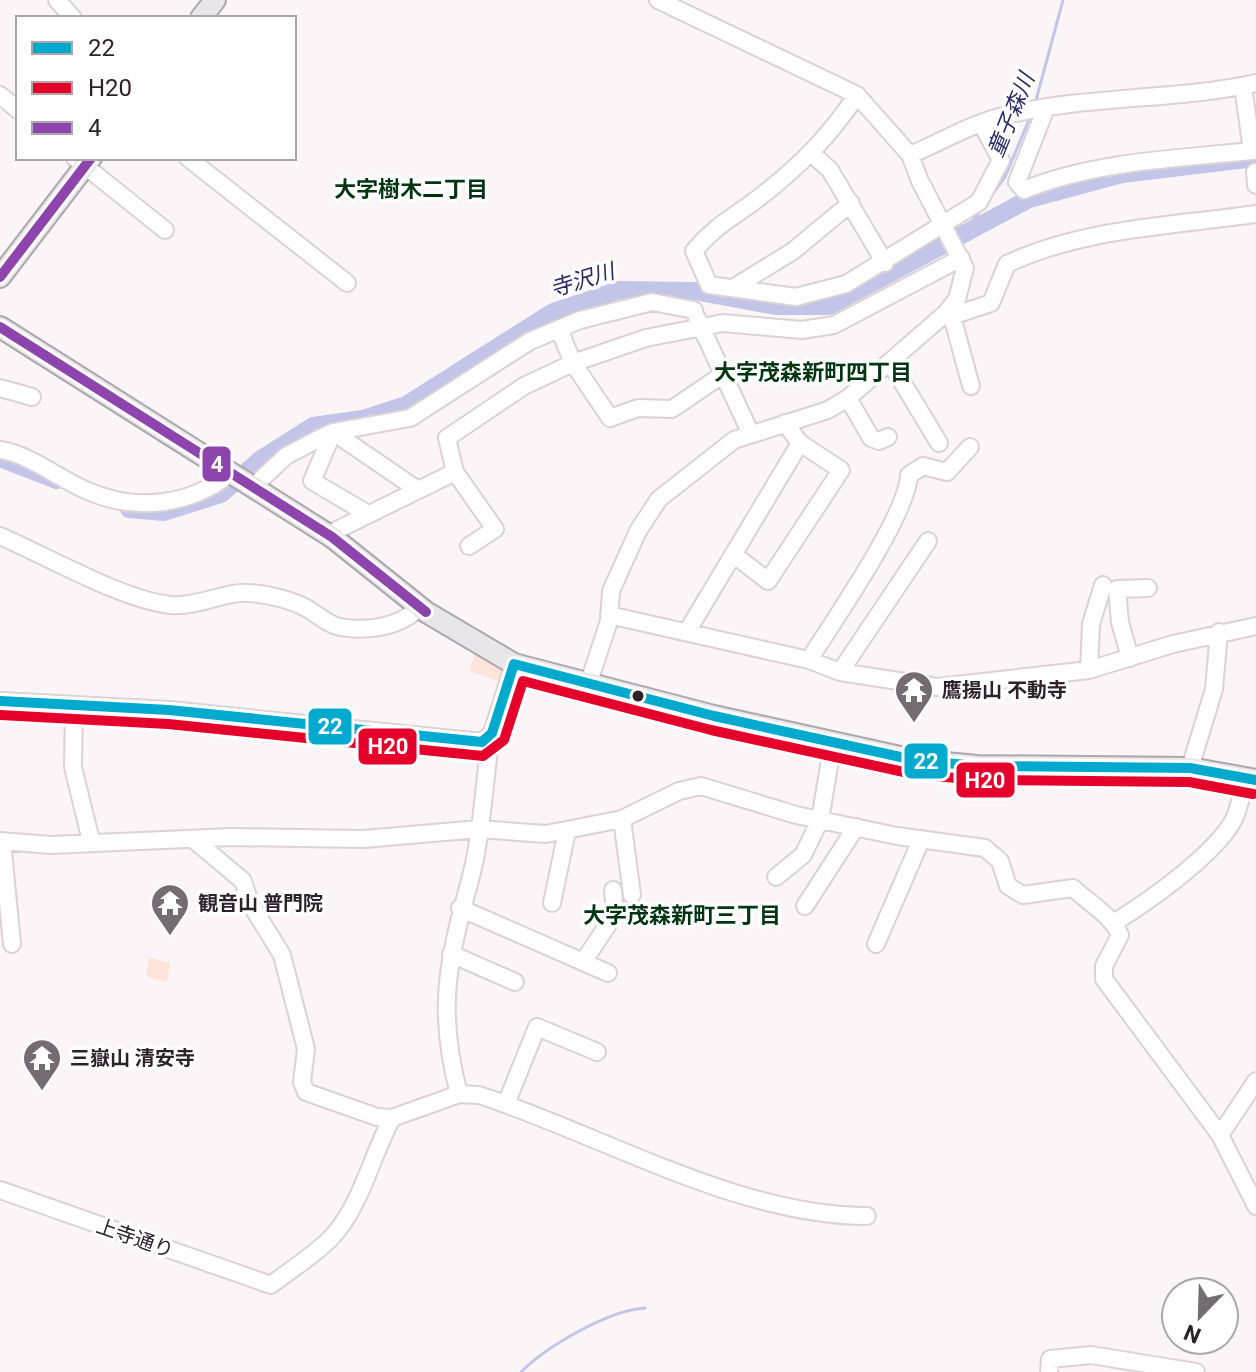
<svg xmlns="http://www.w3.org/2000/svg" width="1256" height="1372" font-family="Roboto,'Noto Sans JP',sans-serif">
<style>
.green{fill:#fde4da}
.lines{fill:none;stroke-linecap:round;stroke-linejoin:round}
.stream{stroke:#c2c5e8;stroke-width:3}
.river{stroke:#c2c5e8;stroke-width:18}
.minor-casing{stroke:#dbd2d6;stroke-width:20}
.major-casing{stroke:#aea6af;stroke-width:24}
.minor{stroke:#fefefe;stroke-width:16}
.major{stroke:#e9e6ea;stroke-width:20}
.bus-1-casing{stroke:#fff;stroke-width:16}
.bus-2-casing{stroke:#fff;stroke-width:16}
.bus-3-casing{stroke:#fff;stroke-width:16}
.bus-1{stroke:#00a9ce;stroke-width:10}
.bus-2{stroke:#e4002b;stroke-width:10}
.bus-3{stroke:#8e44ad;stroke-width:10}
.bus-dot{fill:#2c2228;stroke:#fff;stroke-width:3}
.labels{text-anchor:middle;dominant-baseline:central;stroke-width:7;stroke-linejoin:round;paint-order:stroke}
.poi-label{font-size:20px;font-weight:bold;fill:#2c2228;stroke:#fff;text-anchor:start}
.street-label{font-size:20px;fill:#2c2228;stroke:#fff}
.water-label{font-size:22px;font-style:italic;fill:#2b2a65;stroke:#fff}
.neighbourhood-label{font-size:22px;font-weight:bold;fill:#013410;stroke:#fff}
.line-badge{stroke:#fff;stroke-width:3}
.badge-label{font-size:22px;text-anchor:middle;font-weight:bold;fill:#fff}
</style>
<rect width="100%" height="100%" fill="#fbf5f8"/>
<!-- green -->
<path class="green" d="M 475,651 L 499,662 L 505,673 L 503,683 L 470,671 Z
M 149,957 L 170,963 L 167,982 L 146,976 Z"/>
<g class="lines">
<!-- stream -->
<path class="stream" d="M 1035,104 L 1063,0
M 966,230 L 1005,177 L 1031,115
M 521,1372 C 547,1346 609,1310 645,1308"/>
<!-- river -->
<path class="river" d="M 0,458 L 57,480
M 129,509 L 164,512 L 221,494 L 261,459 L 313,426 L 363,419 L 406,405 L 553,312 L 619,290 L 694,291 L 776,306 L 829,306 L 1029,199 L 1122,174 L 1256,158"/>
<!-- minor casing -->
<g class="minor-casing">
<path id="minor" d="M 57,0 L 73,18
M 0,95 L 18,110
M 1046,108 L 1017,182 L 1024,190 C 1095,161 1176,159 1252,151 L 1243,86
M 812,154 L 830,170 L 885,263
M 910,155 C 941,142 974,122 1007,115 C 1089,95 1174,101 1256,83
M 75,158 L 165,230
M 188,158 L 347,283
M 1255,172 L 1256,185
M 709,285 L 796,297 L 846,284 L 979,202 L 1001,160 L 982,125
M 709,285 L 694,251 C 718,222 737,216 765,193 C 804,162 829,136 857,95
M 733,288 L 793,251 L 851,203
M 946,313 L 952,316 L 991,303 L 1007,264 C 1083,228 1173,226 1256,214
M 952,316 L 971,386
M 697,318 L 750,432
M 559,329 L 573,363 L 610,418 L 638,408 L 672,409 L 722,375
M 890,362 L 939,443
M 0,388 L 32,397
M 848,398 L 871,438 L 879,441 L 888,437
M 0,450 C 32,455 60,480 90,492 C 138,512 191,505 231,473
M 455,472 L 495,529 L 469,546
M 253,487 L 286,456 L 318,439 L 333,432 L 410,418 L 530,341 L 580,320 L 652,302 L 694,310
M 368,514 L 312,481 L 333,432 L 418,490
M 0,536 C 47,556 122,600 171,605 C 198,607 227,591 249,593 C 268,594 292,600 308,609 C 318,615 329,625 340,627 C 367,632 402,627 420,606
M 332,537 L 337,530 L 455,472 L 447,438 L 524,386 L 573,363 L 646,338 L 723,323 L 802,330 L 834,325 L 961,258
M 733,554 L 768,581 L 841,470 L 800,443 L 785,423
M 609,615 L 809,660 L 840,672 L 937,687 L 1089,670 L 1173,644 L 1256,626
M 688,630 L 800,443
M 1130,658 L 1120,622 L 1117,589 L 1148,588
M 809,660 C 834,620 907,516 909,475 L 923,466 L 947,472 L 970,447
M 1089,670 L 1091,624 L 1103,585
M 840,672 L 928,541
M 588,685 L 609,621 L 611,591 L 638,531 L 659,499 L 734,440 L 828,410 L 848,398 L 946,313 L 957,299 L 965,268 L 920,181 L 910,155 L 857,95 L 658,0
M 0,701 L 169,710 L 482,742 L 492,733 L 514,664
M 74,706 L 73,767 L 91,841
M 1190,768 L 1214,689 L 1219,632
M 622,819 L 632,895
M 193,839 L 243,881 L 250,903 L 282,955 L 306,1049 L 302,1082 L 306,1092 L 377,1117 L 392,1118 L 459,1094 L 479,1095 C 602,1135 738,1216 867,1216
M 0,841 L 51,845 L 231,837 L 364,839 L 479,829 L 546,834 L 622,819 L 679,791 L 701,786 L 796,815 L 897,836 L 985,848 L 1000,861 L 1008,886 L 1023,895 L 1073,888 C 1088,902 1113,917 1120,935 L 1104,966 L 1104,979 L 1220,1135
M 2,841 L 12,944
M 776,877 L 803,855 L 820,820 L 833,742
M 552,903 L 567,831
M 805,906 L 856,827
M 460,908 L 608,973
M 1115,922 C 1148,902 1217,853 1234,819 C 1240,807 1242,790 1246,777
M 876,944 L 921,840
M 451,954 L 515,982
M 583,962 L 615,914 L 613,890
M 1256,1081 L 1220,1135 L 1256,1206
M 459,1094 C 437,1012 447,964 469,884 C 481,842 483,795 489,751 L 486,741
M 506,1104 L 537,1027 L 597,1052
M 0,1190 L 271,1285 C 290,1270 313,1256 330,1239 C 361,1207 371,1157 392,1118
M 1049,1372 L 1050,1359 L 1091,1355 L 1196,1372"/>
</g>
<!-- major casing -->
<g class="major-casing">
<path id="major" d="M 201,18 L 215,0
M 0,277 L 91,158
M 0,327 L 332,537 L 426,612 L 514,664 L 714,716 L 914,760 L 977,766 L 1190,768 L 1256,780"/>
</g>
<!-- minor -->
<use href="#minor" class="minor"/>
<!-- major -->
<use href="#major" class="major"/>
<!-- bus-1 casing -->
<g class="bus-1-casing">
<path id="bus-1" d="M 0,701 L 169,710 L 482,742 L 492,733 L 514,664 L 714,716 L 914,760 L 977,766 L 1190,768 L 1256,780"/>
</g>
<!-- bus-2 casing -->
<g class="bus-2-casing">
<path id="bus-2" d="M 0,715 L 168,724 L 483,756 L 504,740 L 523,681 L 711,730 L 913,774 L 977,780 L 1189,782 L 1253,794"/>
</g>
<!-- bus-3 casing -->
<g class="bus-3-casing">
<path id="bus-3" d="M 0,277 L 91,158
M 0,327 L 332,537 L 426,612"/>
</g>
<!-- bus-1 -->
<use href="#bus-1" class="bus-1"/>
<!-- bus-2 -->
<use href="#bus-2" class="bus-2"/>
<!-- bus-3 -->
<use href="#bus-3" class="bus-3"/>
</g>
<!-- icons -->
<defs>
<g id="temple-pin" transform="scale(2)"><path d="M0 17L-7.5 6A9.5 9.5 0 1 1 7.5 6Z" fill="#746c71" stroke="#fff"/><path d="M0-6L5-2H3V0L6.5 2.5H4V6H1.5V3h-3V6H-4V2.5H-6.5L-3 0V-2H-5Z" fill="#fff"/></g>
</defs>
<g fill-rule="evenodd">
<use href="#temple-pin" x="914" y="690"/>
<use href="#temple-pin" x="170" y="903"/>
<use href="#temple-pin" x="42" y="1058"/>
</g>
<!-- markers -->
<circle class="bus-dot" cx="638" cy="696" r="7"/>
<g class="labels">
<!-- poi labels -->
<g class="poi-label">
<text x="942" y="690">鷹揚山 不動寺</text>
<text x="198" y="903">観音山 普門院</text>
<text x="70" y="1058">三嶽山 清安寺</text>
</g>
<!-- street labels -->
<g class="street-label">
<text transform="translate(135 1238) rotate(19)">上寺通り</text>
</g>
<!-- water labels -->
<g class="water-label">
<text transform="translate(1011 115) rotate(-68)">童子森川</text>
<text transform="translate(582 280) rotate(-17)">寺沢川</text>
</g>
<!-- neighbourhood labels -->
<g class="neighbourhood-label">
<text x="411" y="189">大字樹木二丁目</text>
<text x="813" y="372">大字茂森新町四丁目</text>
<text x="682" y="915">大字茂森新町三丁目</text>
</g>
</g>
<g class="line-badge">
<rect x="201" y="445" width="31" height="38" rx="8" fill="#8e44ad"/>
<rect x="307" y="707" width="46" height="39" rx="8" fill="#00a9ce"/>
<rect x="357" y="727" width="61" height="39" rx="8" fill="#e4002b"/>
<rect x="903" y="742" width="46" height="38" rx="8" fill="#00a9ce"/>
<rect x="955" y="761" width="61" height="38" rx="8" fill="#e4002b"/>
</g>
<g class="badge-label">
<text x="217" y="472">4</text>
<text x="330" y="734">22</text>
<text x="388" y="754">H20</text>
<text x="926" y="769">22</text>
<text x="985" y="788">H20</text>
</g>
<!-- legend -->
<rect x="16" y="16" width="280" height="144" fill="#ffffff" stroke="#aba7a9" stroke-width="2"/>
<rect x="32" y="42" width="40" height="12" fill="#00a9ce" stroke="#aba7a9" stroke-width="2"/>
<text x="88" y="56" font-size="24" fill="#2c2228">22</text>
<rect x="32" y="82" width="40" height="12" fill="#e4002b" stroke="#aba7a9" stroke-width="2"/>
<text x="88" y="96" font-size="24" fill="#2c2228">H20</text>
<rect x="32" y="122" width="40" height="12" fill="#8e44ad" stroke="#aba7a9" stroke-width="2"/>
<text x="88" y="136" font-size="24" fill="#2c2228">4</text>
<!-- north arrow -->
<g transform="translate(1200 1316) rotate(203)"><circle r="38" fill="#ffffff" stroke="#aba7a9" stroke-width="2"/>
<path d="M0-6L14 30L0 20L-14 30Z" fill="#746c71"/>
<text y="-12" font-size="22" font-weight="bold" text-anchor="middle" fill="#2c2228">N</text>
</g>
</svg>
